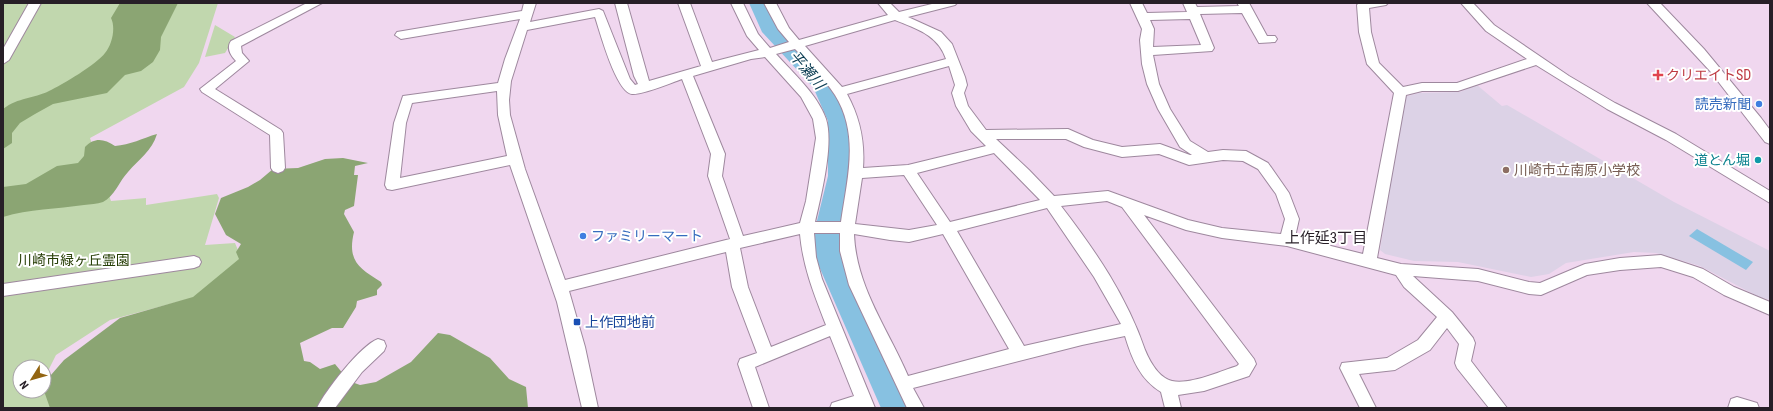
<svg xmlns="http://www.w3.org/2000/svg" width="1773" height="411" font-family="'Roboto Condensed','Noto Sans JP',sans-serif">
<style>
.education{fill:#dcd2e6}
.green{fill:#c1d7ae}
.forest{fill:#8ba573}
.water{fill:#87c1e1}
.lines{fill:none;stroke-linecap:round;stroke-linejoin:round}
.river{fill:#87c1e1;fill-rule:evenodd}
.minor-casing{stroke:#9e889e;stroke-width:2}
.minor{fill:#fff;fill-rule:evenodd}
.health-dot{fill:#e0444e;stroke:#fff;stroke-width:1.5}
.shop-dot{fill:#3f7fe0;stroke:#fff;stroke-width:1.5}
.culture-dot{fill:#0f9aa8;stroke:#fff;stroke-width:1.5}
.education-dot{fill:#8d6e63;stroke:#fff;stroke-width:1.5}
.transit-dot{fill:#1a4fb4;stroke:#fff;stroke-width:1.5}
.labels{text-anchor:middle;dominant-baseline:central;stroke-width:4;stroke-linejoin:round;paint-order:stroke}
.health-label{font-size:14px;fill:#be3a42;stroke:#fff;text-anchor:start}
.shop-label{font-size:14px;fill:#366cbe;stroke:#fff;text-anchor:end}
.culture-label{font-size:14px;fill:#0d838f;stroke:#fff;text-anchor:end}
.education-label{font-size:14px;fill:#785e54;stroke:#fff;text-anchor:start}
.park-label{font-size:14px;fill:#273e06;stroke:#fff}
.transit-label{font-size:14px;fill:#164399;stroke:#fff;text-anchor:start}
.water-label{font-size:15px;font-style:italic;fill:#0d3e54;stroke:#fff}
.neighbourhood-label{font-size:15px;fill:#271f27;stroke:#fff}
</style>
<rect width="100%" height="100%" fill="#f0d7ef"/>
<!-- education -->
<path class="education" d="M 1477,85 L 1502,106 L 1507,105 L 1674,202 L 1770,251 L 1770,300 L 1759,297 L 1700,266 L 1656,253 L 1634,252 L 1566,263 L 1549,274 L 1531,277 L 1458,262 L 1414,261 L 1385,254 L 1380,250 L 1404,97 L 1419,93 L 1460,92 Z"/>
<!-- green -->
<path class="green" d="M 3,3 L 218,3 L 199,63 L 184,87 L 90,138 L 111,201 L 146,198 L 146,205 L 217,194 L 219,198 L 205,245 L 235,243 L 245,267 L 241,285 L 110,320 L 56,355 L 44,379 L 44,367 L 20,367 L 20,391 L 44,391 L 44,382 L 54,408 L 3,408 Z
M 215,25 L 235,37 L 225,53 L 205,57 Z"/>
<!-- forest -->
<path class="forest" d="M 120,3 L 178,3 L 161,37 L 160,50 L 153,62 L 141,71 L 125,75 L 107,93 L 53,104 L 35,114 L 20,123 L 12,133 L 12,143 L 3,149 L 3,109 C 19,97 33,99 49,91 C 62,85 97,64 105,53 C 112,45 116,28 111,18 Z
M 157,134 C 152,151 139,159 128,172 C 120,180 114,197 103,202 C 97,204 90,204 84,205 C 57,209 29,209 3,217 L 3,187 L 26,184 L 57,166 L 78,163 L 84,156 L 85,147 C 95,137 104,139 115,146 C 130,145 143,138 157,134 Z
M 343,158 L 368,163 L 355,166 L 354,175 L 358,175 L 354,206 L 345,210 L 344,214 L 354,232 C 347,261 359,268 381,282 L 382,285 L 377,290 L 377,295 L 357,301 L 356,307 L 343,328 L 332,328 L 300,343 L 304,361 L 310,362 L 320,369 L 335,364 L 349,381 L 360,385 L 376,382 L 411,362 L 438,333 L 450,335 L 490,358 L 509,379 L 526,387 L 528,408 L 50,408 L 44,391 L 44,383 L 64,360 L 120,318 L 193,297 L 239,259 L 236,252 L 241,244 L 226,235 L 215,214 L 221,198 L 248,187 L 260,180 L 273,169 L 298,168 L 325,159 Z"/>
<!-- water -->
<path class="water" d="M 1697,229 L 1753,262 L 1746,270 L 1689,236 Z"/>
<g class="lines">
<!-- river -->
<path class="river" d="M 749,3 L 769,3 L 778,25 L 830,79 L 852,121 L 852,176 L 839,237 L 844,264 L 911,408 L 881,408 L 818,264 L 813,237 L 828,176 L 828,121 L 813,87 L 762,32 Z"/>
<!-- minor casing -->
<g class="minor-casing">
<path id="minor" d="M 29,3 L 41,3 L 9,60 L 3,64 L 3,49 Z
M 307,3 L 322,3 L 241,46 L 242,53 L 249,61 L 215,89 L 281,130 L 283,133 L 285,168 L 283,171 L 278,173 L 273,171 L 271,168 L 270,135 L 202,92 L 200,89 L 236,61 C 231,56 226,48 231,41 Z
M 524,3 L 536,3 L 530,22 L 599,9 L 603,11 L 630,79 L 635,85 L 638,84 L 634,76 L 615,3 L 627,3 L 649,81 L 701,66 L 678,3 L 690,3 L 712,62 L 759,50 L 747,36 L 731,3 L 743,3 L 758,34 L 770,48 L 789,42 L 778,29 L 764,3 L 776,3 L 789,28 L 799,40 L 888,15 L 878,3 L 890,3 L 899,12 L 936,3 L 957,3 L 955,5 L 908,17 L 941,32 L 952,44 L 965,77 L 967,85 L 964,93 L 968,106 L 986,130 L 1068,129 L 1093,140 L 1122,147 L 1160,144 L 1190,155 L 1192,155 L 1180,147 L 1158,109 L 1147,84 L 1142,64 L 1140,40 L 1142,29 L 1130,3 L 1142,3 L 1147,13 L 1187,12 L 1183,3 L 1195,3 L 1197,7 L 1239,6 L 1237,3 L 1249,3 L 1267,36 L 1275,36 L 1277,39 L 1275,42 L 1259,43 L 1242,13 L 1200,14 L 1214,48 L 1212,51 L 1153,55 L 1159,84 L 1170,109 L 1190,141 L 1208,152 L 1223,150 L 1246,151 L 1268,163 L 1289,193 L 1299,219 L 1295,237 L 1363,254 L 1394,93 L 1367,64 L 1359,32 L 1357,5 L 1359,3 L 1388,3 L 1386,5 L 1369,8 L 1371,32 L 1379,63 L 1403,87 L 1422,83 L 1457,83 L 1527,59 L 1486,31 L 1461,3 L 1473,3 L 1494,25 L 1569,76 L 1615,103 L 1676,134 L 1770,191 L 1770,203 L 1666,140 L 1607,109 L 1536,65 L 1458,91 L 1422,91 L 1406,95 L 1377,258 L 1401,264 L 1478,269 L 1529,282 L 1540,283 L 1585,264 L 1620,258 L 1661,255 L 1703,269 L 1734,287 L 1770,302 L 1770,315 L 1724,295 L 1693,277 L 1661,267 L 1620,270 L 1587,275 L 1541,295 L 1529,294 L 1478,281 L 1413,276 L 1452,312 L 1473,338 L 1475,343 L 1471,361 L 1507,408 L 1489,408 L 1457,368 L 1455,363 L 1459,344 L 1447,328 L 1430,350 L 1395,370 L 1359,374 L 1376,408 L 1360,408 L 1340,368 L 1342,363 L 1387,358 L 1418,340 L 1437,317 L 1404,287 L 1396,275 L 1287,246 L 1222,238 L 1186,230 L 1144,215 L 1254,359 L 1256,364 L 1249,376 L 1204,391 L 1178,395 L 1181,408 L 1165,408 L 1161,392 C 1140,379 1132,359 1125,336 L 1082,345 L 913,388 L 924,408 L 907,408 L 849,285 L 840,251 L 840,233 L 814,233 L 816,257 L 822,279 L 875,408 L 830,408 L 832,403 L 854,396 L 830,336 L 755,367 L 769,408 L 753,408 L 738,364 L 740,359 L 757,353 L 732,287 L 726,252 L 569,291 L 585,347 L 598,408 L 582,408 L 557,302 L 510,165 L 392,190 L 387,189 L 385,185 L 394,123 L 403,96 L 498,83 L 505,59 L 520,19 L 401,39 L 395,35 L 397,32 L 522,11 ZM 595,17 C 600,32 616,92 632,94 C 642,95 671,83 682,79 L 711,154 L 708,176 L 730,239 L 565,280 L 525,169 L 510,115 L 509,100 L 511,81 L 527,30 ZM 1190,19 L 1201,45 L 1153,47 L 1154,29 L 1150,20 ZM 895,20 C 917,29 938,35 946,59 L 842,87 L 805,46 ZM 795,49 C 809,63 824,78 835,95 C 860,135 847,179 841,222 L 815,222 C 821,196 834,144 826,119 C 817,94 794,74 776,54 ZM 765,57 L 801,97 L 813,119 L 816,138 L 806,201 L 800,223 L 743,236 L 722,176 L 725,154 L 693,76 L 751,59 ZM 949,66 L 955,85 L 952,93 L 956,106 L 971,131 L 986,146 L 908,165 L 863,168 C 865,141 860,118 847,94 ZM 497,91 L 498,115 L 507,156 L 400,178 L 406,123 L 412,103 ZM 996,139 L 1066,139 L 1084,147 L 1122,157 L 1159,154 L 1189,165 L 1223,160 L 1243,161 L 1258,169 L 1276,194 L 1285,219 L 1281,234 L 1222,228 L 1188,220 L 1108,191 L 1054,196 L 1029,170 ZM 994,153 L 1040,200 L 950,222 L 917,173 ZM 904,175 L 937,225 L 909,230 L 855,224 L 862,178 ZM 1107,201 L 1122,207 L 1239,364 L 1237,366 C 1221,371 1190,385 1172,381 C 1159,378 1150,362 1145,350 C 1127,297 1095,250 1061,206 ZM 1047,208 L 1094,277 L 1121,324 L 1024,346 L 957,231 ZM 800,234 C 803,267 814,294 826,325 L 771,347 L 748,287 L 740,248 ZM 854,234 L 890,240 L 909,242 L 943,234 L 1009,349 L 908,376 C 888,329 856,287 854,234 Z
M 1647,3 L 1660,3 L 1704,49 L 1761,118 L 1770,130 L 1770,144 L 1765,142 L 1710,71 Z
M 194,256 L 199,258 L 201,262 L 199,266 L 194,268 L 3,296 L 3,284 Z
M 378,339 L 384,341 L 386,346 L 384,351 L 362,372 L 335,408 L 317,408 C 325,391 361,345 378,339 Z
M 1737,397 L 1757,403 L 1759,408 L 1728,408 L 1731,399 Z"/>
</g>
<!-- minor -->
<use href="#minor" class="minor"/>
</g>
<!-- markers -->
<path class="health-dot" d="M1656 69h4v4h4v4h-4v4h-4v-4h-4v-4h4z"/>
<g class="shop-dot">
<circle cx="1759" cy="104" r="4"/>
<circle cx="583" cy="236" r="4"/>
</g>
<circle class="culture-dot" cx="1758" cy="160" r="4"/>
<circle class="education-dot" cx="1506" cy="170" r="4"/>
<rect class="transit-dot" x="573" y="318" width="8" height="8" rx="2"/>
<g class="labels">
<!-- health labels -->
<g class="health-label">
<text x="1666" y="75">クリエイトSD</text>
</g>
<!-- shop labels -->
<g class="shop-label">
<text x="1751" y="104">読売新聞</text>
<text x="591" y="236" text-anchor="start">ファミリーマート</text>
</g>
<!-- culture labels -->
<g class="culture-label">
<text x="1750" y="160">道とん堀</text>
</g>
<!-- education labels -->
<g class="education-label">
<text x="1514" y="170">川崎市立南原小学校</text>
</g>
<!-- park labels -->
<g class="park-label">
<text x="74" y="260">川崎市緑ヶ丘霊園</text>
</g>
<!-- transit labels -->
<g class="transit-label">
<text x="585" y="322">上作団地前</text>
</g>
<!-- water labels -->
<g class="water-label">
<text transform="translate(807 70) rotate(50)">平瀬川</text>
</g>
<!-- neighbourhood labels -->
<g class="neighbourhood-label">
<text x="1326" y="238">上作延3丁目</text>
</g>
</g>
<!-- border -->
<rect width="1773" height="411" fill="none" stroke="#271f27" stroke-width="8"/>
<!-- north arrow -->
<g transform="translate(32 379) rotate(233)"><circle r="19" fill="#ffffff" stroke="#a9a5a9"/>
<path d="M0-3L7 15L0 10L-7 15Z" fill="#936512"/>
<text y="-6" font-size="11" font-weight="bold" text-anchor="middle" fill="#271f27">N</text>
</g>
</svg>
